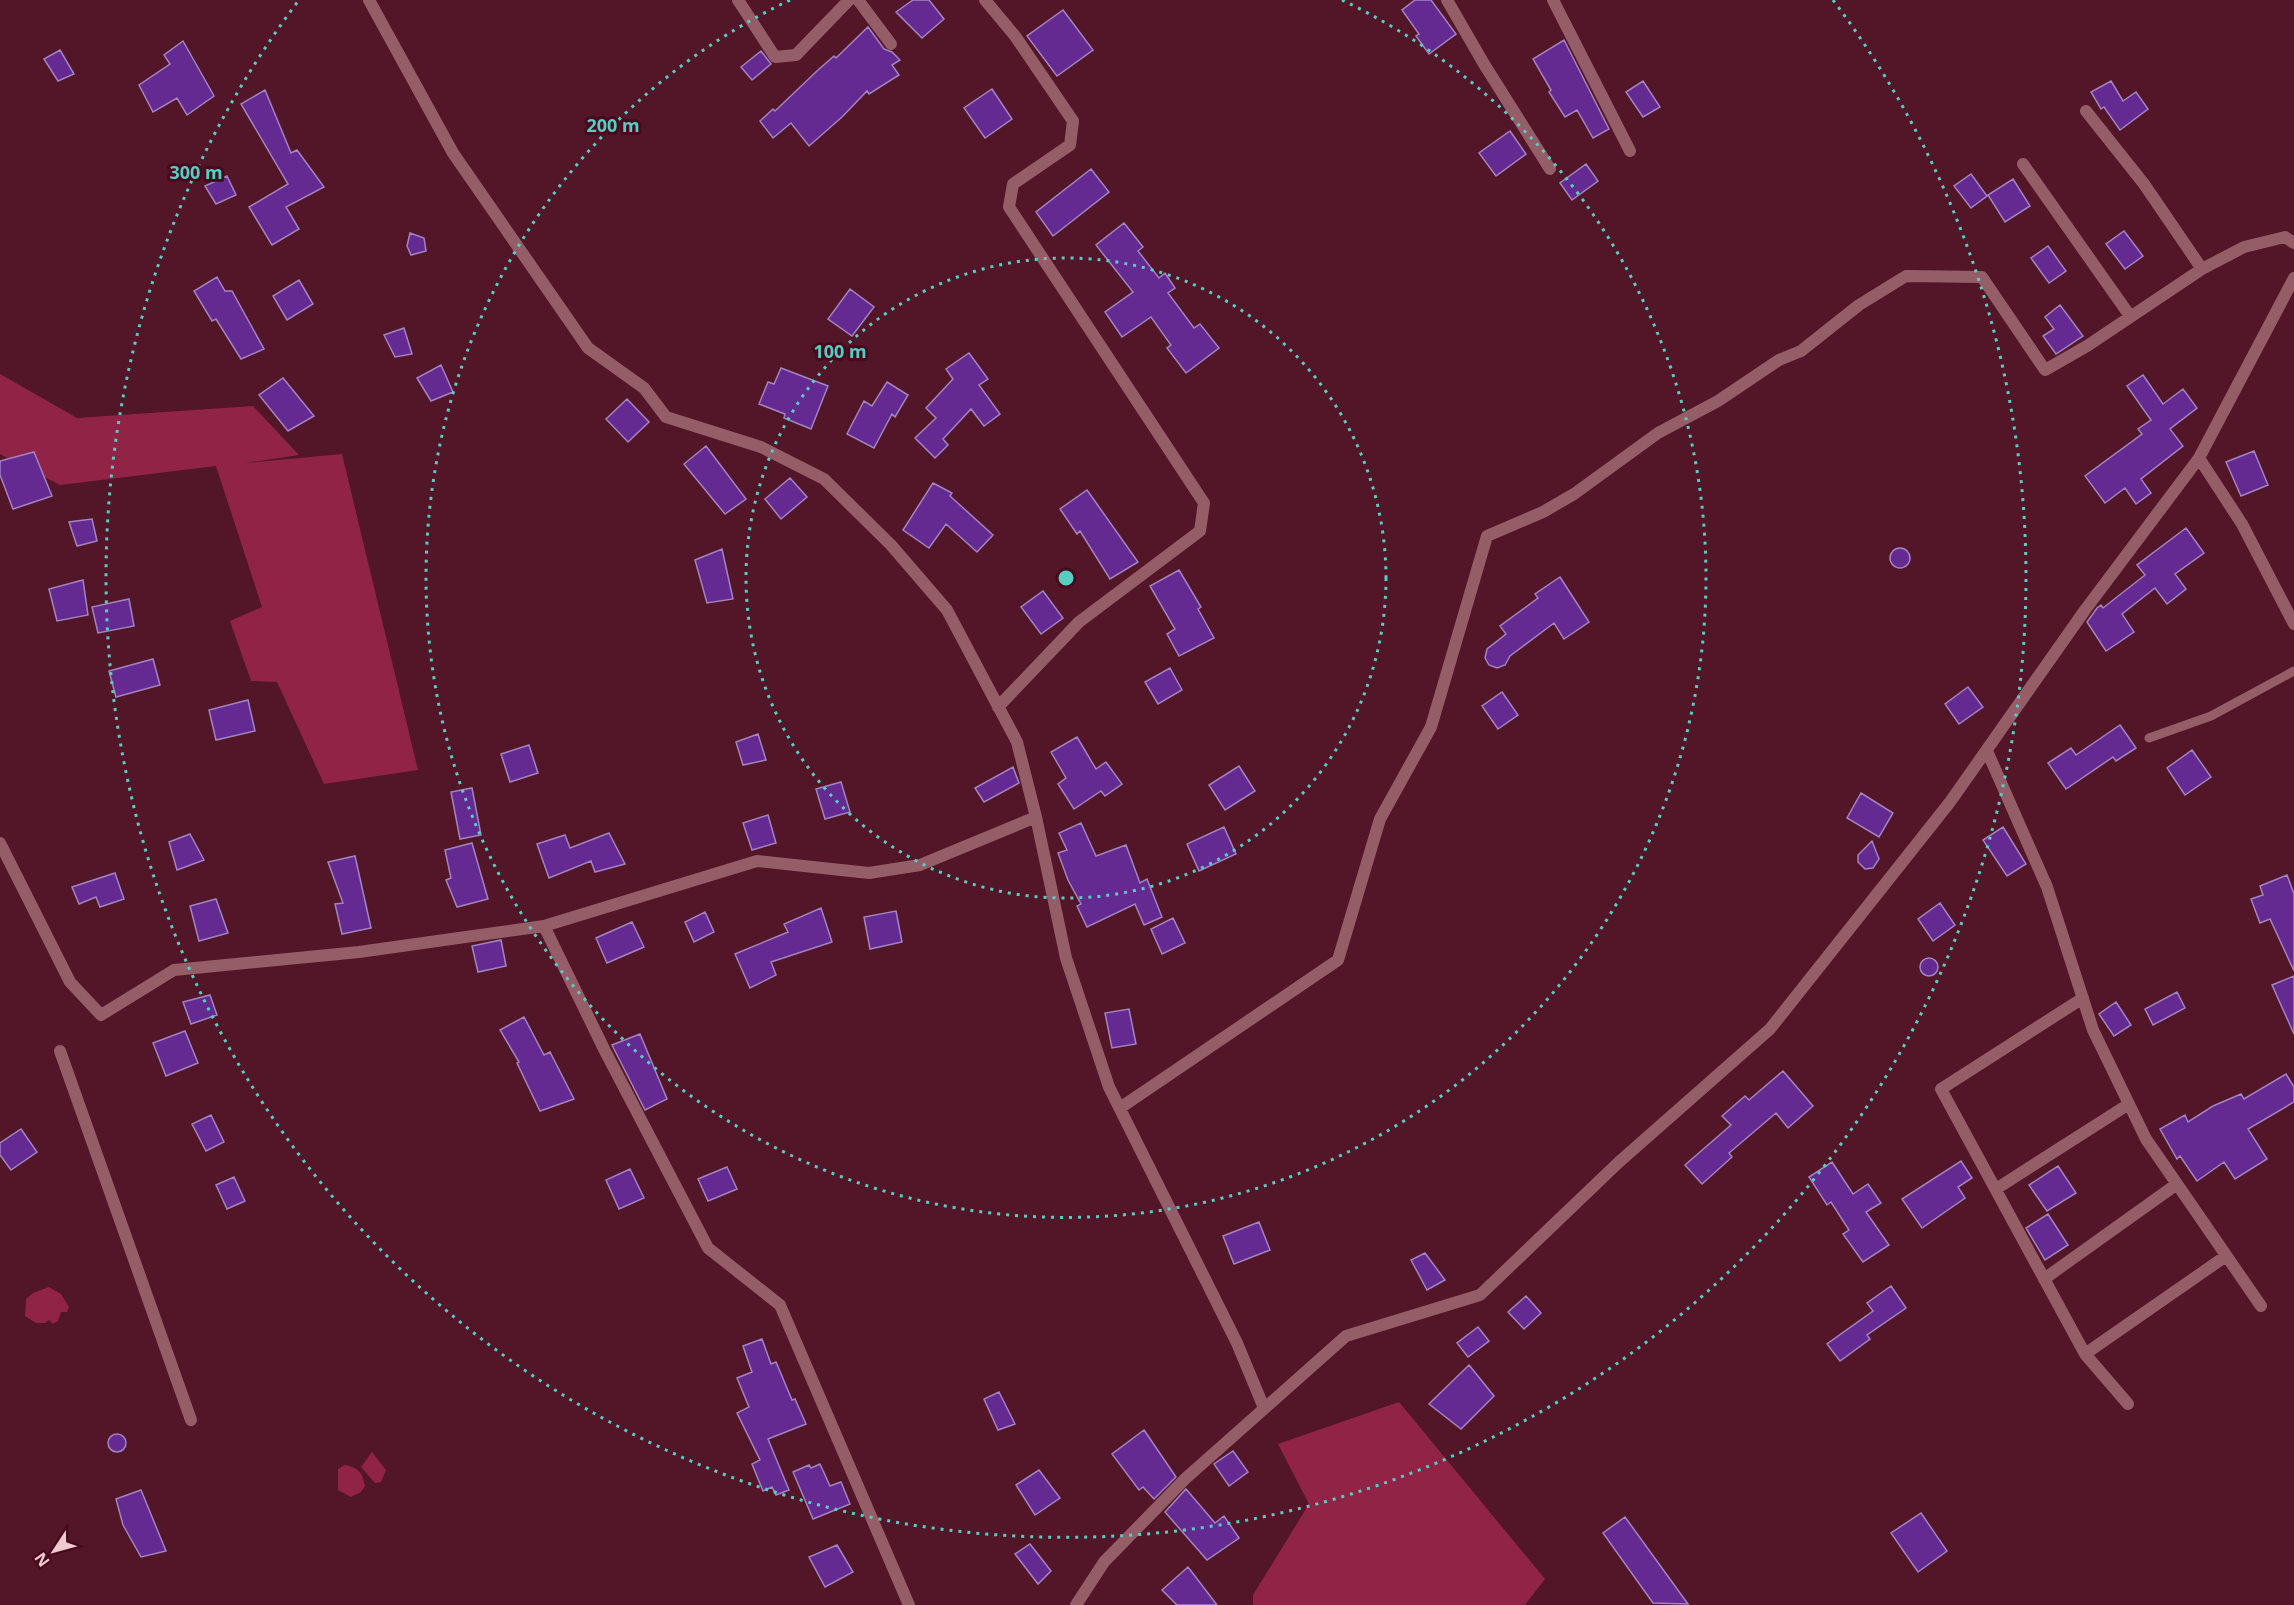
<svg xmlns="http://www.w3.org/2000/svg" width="2294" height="1605" font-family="'Noto Sans',sans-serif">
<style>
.green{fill:#902346}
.building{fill:#652992;stroke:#a284c0;stroke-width:1.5}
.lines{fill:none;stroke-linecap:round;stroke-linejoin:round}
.service{stroke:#955d68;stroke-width:9}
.minor{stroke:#955d68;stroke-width:12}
.ring{fill:none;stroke:#57cec2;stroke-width:3;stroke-dasharray:3 6}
.centre{fill:#57cec2;stroke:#47091e;stroke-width:3}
.ring-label{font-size:18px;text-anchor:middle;font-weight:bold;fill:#57cec2;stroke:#47091e;stroke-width:6;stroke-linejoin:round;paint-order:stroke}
</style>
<rect width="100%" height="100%" fill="#531628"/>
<!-- green -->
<path class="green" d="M 0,374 L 77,418 L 253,406 L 299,455 L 245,463 L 342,454 L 418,770 L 324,784 L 277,682 L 251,681 L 230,621 L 262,607 L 216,466 L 60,485 L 0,454 Z
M 49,1287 L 61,1294 L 69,1307 L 67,1312 L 61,1312 L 58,1321 L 53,1324 L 49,1320 L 45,1323 L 36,1323 L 25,1316 L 26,1299 L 33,1293 Z
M 1399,1402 L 1545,1579 L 1525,1605 L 1253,1605 L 1253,1595 L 1309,1504 L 1278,1444 Z
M 372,1452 L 386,1470 L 381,1482 L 375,1483 L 361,1467 Z
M 345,1465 C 359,1468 362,1472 365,1486 L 361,1492 L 351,1497 L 338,1490 L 338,1469 Z"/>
<!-- building -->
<path class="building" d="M 913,0 L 929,0 L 944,19 L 922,38 L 896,12 Z
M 1415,0 L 1431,0 L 1456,34 L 1429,54 L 1416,36 L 1419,34 L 1402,10 Z
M 1063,10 L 1093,50 L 1057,76 L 1027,36 Z
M 868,27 L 884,49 L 892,52 L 900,60 L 892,65 L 899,75 L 869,94 L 867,91 L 842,117 L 809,146 L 791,123 L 773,138 L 760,121 L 773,109 L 775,111 L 818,70 L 834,56 L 836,58 Z
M 1564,40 L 1609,129 L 1593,138 L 1577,110 L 1565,117 L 1549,92 L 1551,90 L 1533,59 Z
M 183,41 L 214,96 L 187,115 L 177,98 L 153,112 L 139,85 L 170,64 L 164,55 Z
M 60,50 L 74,74 L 58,81 L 44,59 Z
M 761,51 L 771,64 L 752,80 L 741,67 Z
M 1643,81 L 1660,107 L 1643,117 L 1626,92 Z
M 2111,81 L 2123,101 L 2136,92 L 2148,109 L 2120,130 L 2104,107 L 2101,109 L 2091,92 Z
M 992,89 L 1012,119 L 985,138 L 964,108 Z
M 265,90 L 291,153 L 297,150 L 324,187 L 286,207 L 299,229 L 272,245 L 249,207 L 288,184 L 241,104 Z
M 1510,131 L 1526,154 L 1496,176 L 1479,153 Z
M 1586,164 L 1598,181 L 1572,200 L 1560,183 Z
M 1091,169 L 1109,192 L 1053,236 L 1036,212 Z
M 1971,174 L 1987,196 L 1971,208 L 1954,186 Z
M 227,176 L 236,195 L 216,204 L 205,186 Z
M 2013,179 L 2030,206 L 2005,222 L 1988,195 Z
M 1124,223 L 1143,247 L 1138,251 L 1159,278 L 1165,273 L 1175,288 L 1168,293 L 1194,328 L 1200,324 L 1219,348 L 1186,373 L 1167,348 L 1171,345 L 1151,317 L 1122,337 L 1105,312 L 1133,292 L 1096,245 Z
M 2124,231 L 2143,256 L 2125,269 L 2106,244 Z
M 410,233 L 424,238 L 426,251 L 411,255 L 407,246 Z
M 2048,246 L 2066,271 L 2049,283 L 2031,258 Z
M 217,277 L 225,291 L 232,291 L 264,349 L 241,359 L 216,319 L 212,321 L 194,291 Z
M 299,280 L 313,304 L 287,320 L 273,296 Z
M 850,289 L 874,307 L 852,336 L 828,319 Z
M 2060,305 L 2083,336 L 2056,354 L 2043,336 L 2054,329 L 2045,317 Z
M 404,328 L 412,354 L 395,357 L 384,335 Z
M 969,353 L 988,379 L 979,385 L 1000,414 L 984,426 L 971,409 L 943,439 L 948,445 L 935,458 L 915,438 L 936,418 L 926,408 L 953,379 L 946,369 Z
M 441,365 L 453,392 L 431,401 L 417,378 Z
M 781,368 L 828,386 L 811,429 L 784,418 L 785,414 L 759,404 L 768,382 L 774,384 Z
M 2143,375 L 2163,404 L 2183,389 L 2197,408 L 2170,429 L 2183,446 L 2141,479 L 2151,493 L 2136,504 L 2125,488 L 2105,503 L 2085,476 L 2142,434 L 2138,429 L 2151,420 L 2127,386 Z
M 283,378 L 314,416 L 288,431 L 259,395 Z
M 887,382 L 908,395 L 895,417 L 892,414 L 874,448 L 847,434 L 864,401 L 872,406 Z
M 627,399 L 649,422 L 628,442 L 606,419 Z
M 706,446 L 746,499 L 725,514 L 684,464 Z
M 2254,451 L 2268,485 L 2241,496 L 2226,462 Z
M 34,452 L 52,496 L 13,509 L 0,475 L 0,461 Z
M 790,478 L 807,497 L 781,519 L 765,499 Z
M 933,483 L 952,493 L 950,496 L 993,535 L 977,552 L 946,524 L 929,548 L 903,530 Z
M 1087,490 L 1138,562 L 1110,579 L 1080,531 L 1077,534 L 1060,509 Z
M 92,519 L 97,541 L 77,546 L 69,522 Z
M 2186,528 L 2204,553 L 2175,574 L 2186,589 L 2167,604 L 2155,588 L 2122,614 L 2134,632 L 2106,651 L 2087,622 L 2097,608 L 2101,605 L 2103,608 L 2145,575 L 2137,565 Z
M1890 558a10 10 0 1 1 20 0a10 10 0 1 1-20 0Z
M 722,549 L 733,599 L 707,603 L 695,560 Z
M 1179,570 L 1201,607 L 1198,609 L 1214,638 L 1179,656 L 1167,634 L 1175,629 L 1150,586 Z
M 1560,577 L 1589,622 L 1564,639 L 1554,623 L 1510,656 L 1505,665 L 1497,668 L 1489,665 L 1485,658 L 1487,649 L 1506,634 L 1500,626 L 1538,598 L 1535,594 Z
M 83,580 L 88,615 L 57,621 L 49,589 Z
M 1043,591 L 1063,618 L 1041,634 L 1021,607 Z
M 129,599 L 134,626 L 98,633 L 92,607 Z
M 153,659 L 160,685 L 116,697 L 109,671 Z
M 1170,668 L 1182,690 L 1158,704 L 1145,682 Z
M 1968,687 L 1983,707 L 1959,724 L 1945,704 Z
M 1502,692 L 1518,715 L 1498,729 L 1482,706 Z
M 248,700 L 255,731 L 216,740 L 209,710 Z
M 2120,725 L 2136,748 L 2116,761 L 2113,757 L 2066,789 L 2048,763 L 2071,748 L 2076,755 Z
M 758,734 L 766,760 L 743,765 L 736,742 Z
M 1077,737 L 1096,769 L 1106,762 L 1122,784 L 1105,796 L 1101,791 L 1074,809 L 1058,784 L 1066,778 L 1051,752 Z
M 529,745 L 538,773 L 510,782 L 501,754 Z
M 2192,750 L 2211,777 L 2185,795 L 2167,768 Z
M 1239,766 L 1255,791 L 1225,810 L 1209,785 Z
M 1013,767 L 1019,783 L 984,802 L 975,788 Z
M 841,782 L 850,812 L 825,819 L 816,789 Z
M 472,788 L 481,835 L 460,839 L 451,792 Z
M 1861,793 L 1893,813 L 1879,837 L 1847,818 Z
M 768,815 L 776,843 L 752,850 L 743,823 Z
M 1081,823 L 1096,856 L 1126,845 L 1140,883 L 1147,879 L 1162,917 L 1144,925 L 1135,904 L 1087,927 L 1077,906 L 1081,904 L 1068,880 L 1058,853 L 1067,850 L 1059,833 Z
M 1224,827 L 1236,854 L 1199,871 L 1187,844 Z
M 2003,827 L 2026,864 L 2007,876 L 1983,840 Z
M 609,833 L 625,864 L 595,872 L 591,861 L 549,878 L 537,844 L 565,835 L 570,848 Z
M 190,834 L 204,860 L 177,870 L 169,842 Z
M 1872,841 L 1879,859 L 1873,868 L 1865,869 L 1858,862 L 1858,855 Z
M 472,843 L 488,899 L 457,907 L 446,880 L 451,878 L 445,850 Z
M 355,856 L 371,928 L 342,934 L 335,904 L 343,903 L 328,862 Z
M 115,873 L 124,899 L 100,907 L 96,897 L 79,904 L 72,887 Z
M 2287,875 L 2294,894 L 2294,971 L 2270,919 L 2260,923 L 2251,899 L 2263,895 L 2260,886 Z
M 216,899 L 228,933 L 199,941 L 190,906 Z
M 1940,903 L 1955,925 L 1933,941 L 1918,919 Z
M 821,908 L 832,942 L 771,962 L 776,975 L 750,988 L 735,954 L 788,932 L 784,924 Z
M 896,911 L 902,942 L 870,949 L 864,917 Z
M 705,912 L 714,932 L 694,942 L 685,922 Z
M 1173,918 L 1185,943 L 1162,954 L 1151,929 Z
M 632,922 L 644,947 L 607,963 L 596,938 Z
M 501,940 L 506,966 L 478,972 L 472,946 Z
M1920 967a9 9 0 1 1 18 0a9 9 0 1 1-18 0Z
M 2294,976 L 2294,1034 L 2272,985 Z
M 2177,992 L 2185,1008 L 2153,1025 L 2145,1009 Z
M 210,995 L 217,1015 L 191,1024 L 183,1002 Z
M 2116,1002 L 2131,1025 L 2114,1036 L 2099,1014 Z
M 1129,1009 L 1136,1044 L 1112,1048 L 1105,1013 Z
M 524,1017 L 544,1055 L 550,1052 L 574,1099 L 540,1111 L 517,1063 L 519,1062 L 500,1030 Z
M 185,1031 L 198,1063 L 166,1076 L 153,1043 Z
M 640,1034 L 667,1099 L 645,1110 L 612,1045 Z
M 1783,1071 L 1813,1106 L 1788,1128 L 1776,1113 L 1729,1153 L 1732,1157 L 1702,1184 L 1685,1165 L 1731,1125 L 1722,1116 L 1745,1096 L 1749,1100 Z
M 2286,1074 L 2294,1087 L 2294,1102 L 2248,1129 L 2267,1159 L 2235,1179 L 2224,1162 L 2197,1181 L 2180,1156 L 2177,1159 L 2160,1129 L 2185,1115 L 2188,1122 L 2213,1106 L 2241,1094 L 2244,1099 Z
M 211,1115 L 224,1142 L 206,1151 L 192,1124 Z
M 21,1129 L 37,1152 L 11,1170 L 0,1155 L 0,1143 Z
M 1961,1161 L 1972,1178 L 1958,1187 L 1965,1198 L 1922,1228 L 1902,1199 Z
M 1832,1162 L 1853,1194 L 1868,1184 L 1881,1203 L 1866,1212 L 1889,1245 L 1863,1262 L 1843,1234 L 1849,1230 L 1831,1202 L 1827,1205 L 1809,1177 Z
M 2058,1166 L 2076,1193 L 2047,1211 L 2029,1185 Z
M 727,1167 L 737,1189 L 708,1201 L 698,1179 Z
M 630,1169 L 644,1198 L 619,1209 L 606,1180 Z
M 234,1177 L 245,1201 L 227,1209 L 216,1185 Z
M 2048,1214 L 2068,1245 L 2045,1260 L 2026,1228 Z
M 1259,1222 L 1270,1250 L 1234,1264 L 1223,1236 Z
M 1425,1253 L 1445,1280 L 1427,1290 L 1411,1260 Z
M 1891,1286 L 1906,1308 L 1867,1335 L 1870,1339 L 1840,1361 L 1827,1344 L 1873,1311 L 1867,1303 Z
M 1526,1296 L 1541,1313 L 1524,1329 L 1508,1312 Z
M 1478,1327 L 1489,1341 L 1468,1357 L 1457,1343 Z
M 762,1339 L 771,1364 L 776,1362 L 792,1400 L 795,1399 L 806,1424 L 768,1439 L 789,1490 L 776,1495 L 772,1487 L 763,1491 L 752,1464 L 760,1460 L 737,1413 L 749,1407 L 737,1378 L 752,1372 L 743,1346 Z
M 1469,1365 L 1494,1396 L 1461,1429 L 1429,1404 Z
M 999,1392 L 1015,1424 L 998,1430 L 984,1399 Z
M 1144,1430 L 1176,1477 L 1154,1499 L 1143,1487 L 1139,1490 L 1112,1454 Z
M108 1443a9 9 0 1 1 18 0a9 9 0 1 1-18 0Z
M 1233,1451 L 1248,1472 L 1229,1486 L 1214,1464 Z
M 820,1464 L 830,1486 L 841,1482 L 850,1504 L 813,1519 L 793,1472 L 809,1465 L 811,1468 Z
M 1039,1470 L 1060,1498 L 1035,1515 L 1016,1485 Z
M 1186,1489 L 1215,1523 L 1224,1516 L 1239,1538 L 1207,1560 L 1165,1512 Z
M 141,1490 L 166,1551 L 141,1557 L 123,1525 L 116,1499 Z
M 1921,1513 L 1947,1551 L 1918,1572 L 1891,1533 Z
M 1625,1517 L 1688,1604 L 1653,1603 L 1603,1533 Z
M 1030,1544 L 1051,1571 L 1038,1584 L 1015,1554 Z
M 837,1545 L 853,1572 L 825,1587 L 809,1557 Z
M 1188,1567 L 1217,1605 L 1177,1605 L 1162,1590 Z"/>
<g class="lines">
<!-- service -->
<path class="service" d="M 2149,738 L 2211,716 L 2294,671"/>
<!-- minor -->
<path class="minor" d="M 738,0 L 775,57 L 796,55 L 849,0
M 858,0 L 891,44
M 985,0 L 1015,36 L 1073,121 L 1070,145 L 1013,184 L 1009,207 L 1204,503 L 1200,531 L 1079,622 L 998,707
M 1447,0 L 1484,64 L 1550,169
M 1553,0 L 1630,151
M 2086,111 L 2144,184 L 2202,269
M 2023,164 L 2130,316
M 2199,458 L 2242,524 L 2294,624
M 1987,751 L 2047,887 L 2093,1030 L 2146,1139 L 2261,1306
M 1036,817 L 1066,958 L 1109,1087 L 1237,1343 L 1264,1408
M 0,843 L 70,982 L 101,1015 L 174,970 L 359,952 L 544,926 L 757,861 L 869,873 L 920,865 L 1036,817 L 1017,742 L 947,610 L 891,545 L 824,479 L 761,447 L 666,417 L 644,388 L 588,348 L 453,153 L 369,0
M 544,926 L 605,1051 L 708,1248 L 780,1305 L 909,1605
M 2083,998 L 1941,1089 L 2085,1354 L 2128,1404
M 60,1051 L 191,1420
M 1120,1108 L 1338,960 L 1380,819 L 1431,727 L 1487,536 L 1543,512 L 1574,494 L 1658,433 L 1718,401 L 1779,360 L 1801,351 L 1859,305 L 1906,276 L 1982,277 L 2045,370 L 2087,346 L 2202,269 L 2244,247 L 2285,237 L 2294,243
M 1996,1189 L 2129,1104
M 2044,1279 L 2177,1184
M 2085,1354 L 2226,1256
M 1076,1605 L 1104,1562 L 1186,1478 L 1346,1336 L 1480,1295 L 1619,1162 L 1770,1029 L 1950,802 L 2085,610 L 2199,458 L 2294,278"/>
</g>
<!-- distance rings -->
<g class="ring">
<circle cx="1066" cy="578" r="320"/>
<path d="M1342 0A640 640 0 1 1 790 0"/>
<path d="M1833 0A960 960 0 1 1 299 0"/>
</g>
<circle cx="1066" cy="578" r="9" class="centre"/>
<g class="ring-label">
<text x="613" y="132">200 m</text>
<text x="196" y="179">300 m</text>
<text x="840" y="358">100 m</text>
</g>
<!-- north arrow -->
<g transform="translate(54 1551) rotate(234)" stroke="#47091e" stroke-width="4.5" paint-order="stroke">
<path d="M0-4.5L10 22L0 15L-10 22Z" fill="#f0c8cf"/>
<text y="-9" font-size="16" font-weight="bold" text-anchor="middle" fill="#f0c8cf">N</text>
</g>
</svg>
